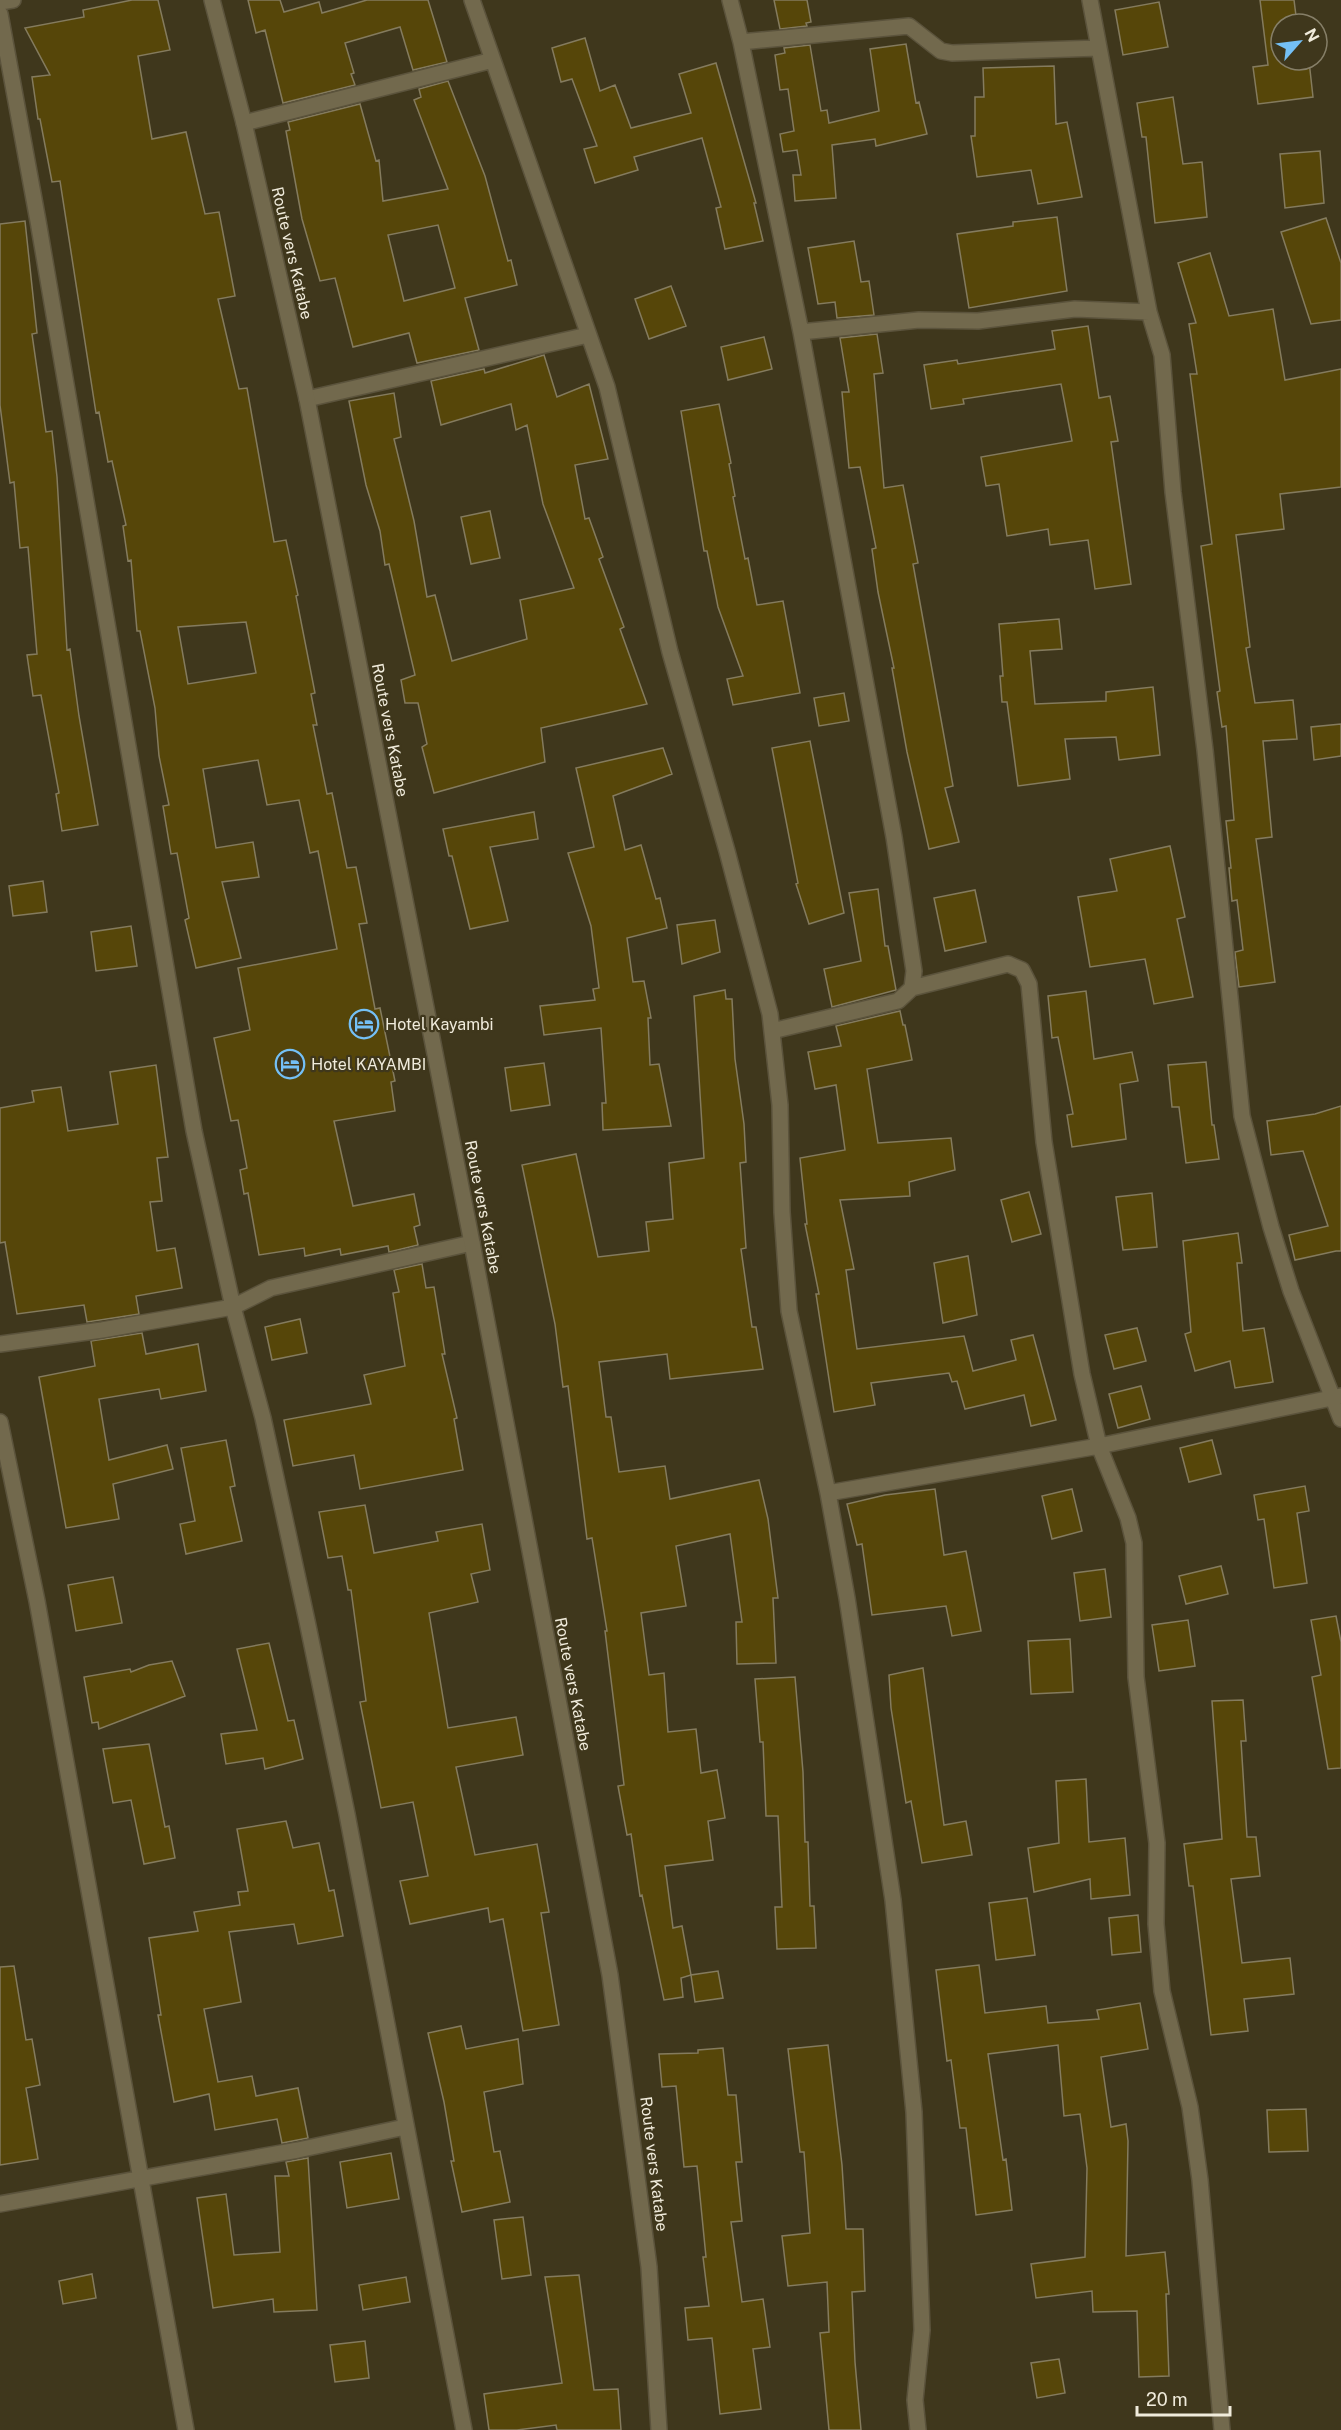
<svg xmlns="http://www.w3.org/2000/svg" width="1341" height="2430" font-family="'Public Sans',sans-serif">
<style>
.building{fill:#564609;stroke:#847b5e;stroke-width:1.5;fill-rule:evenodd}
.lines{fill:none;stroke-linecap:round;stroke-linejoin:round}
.minor-casing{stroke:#5b533c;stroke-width:18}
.tertiary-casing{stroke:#5b533c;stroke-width:18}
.minor{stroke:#72694d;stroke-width:15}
.tertiary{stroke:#72694d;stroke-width:15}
.labels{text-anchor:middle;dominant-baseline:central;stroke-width:4.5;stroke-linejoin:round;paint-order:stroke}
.street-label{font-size:16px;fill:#f0ebdb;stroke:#3f371c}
.poi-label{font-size:16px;fill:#f0ebdb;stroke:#3f371c;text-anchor:start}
</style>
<rect width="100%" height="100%" fill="#3f371c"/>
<!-- building -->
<path class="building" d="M 132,0 L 158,0 L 170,50 L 138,56 L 152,139 L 186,132 L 205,214 L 219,212 L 235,296 L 218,299 L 239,389 L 247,388 L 274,542 L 286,540 L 298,595 L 296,596 L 315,693 L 311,694 L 317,725 L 313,725 L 327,794 L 332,793 L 347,868 L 356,867 L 367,923 L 359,924 L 375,1009 L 380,1008 L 395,1081 L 391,1082 L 395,1111 L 334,1121 L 353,1206 L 414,1194 L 420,1225 L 414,1227 L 418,1245 L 389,1252 L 388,1246 L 341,1255 L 340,1249 L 305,1256 L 304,1248 L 259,1255 L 248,1193 L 244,1194 L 240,1170 L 247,1168 L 238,1120 L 231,1121 L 214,1038 L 250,1030 L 238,968 L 337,949 L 318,851 L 310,853 L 299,800 L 267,805 L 258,760 L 203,769 L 216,848 L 253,842 L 259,877 L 222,882 L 241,958 L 196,968 L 185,920 L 189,918 L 177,853 L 171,854 L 163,806 L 169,805 L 159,756 L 155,708 L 140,631 L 137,631 L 131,560 L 128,561 L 123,526 L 126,525 L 112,461 L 108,462 L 99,412 L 96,413 L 60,181 L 52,182 L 40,119 L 38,119 L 32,77 L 50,75 L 25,28 L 84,17 L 83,10 ZM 246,622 L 256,673 L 188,684 L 178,627 Z
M 248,0 L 280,0 L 284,12 L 319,2 L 322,13 L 367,0 L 428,0 L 447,62 L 413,70 L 400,27 L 345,43 L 354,73 L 351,74 L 355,85 L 283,103 L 265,30 L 256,33 Z
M 774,0 L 807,0 L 811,22 L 806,23 L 807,26 L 780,29 Z
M 1260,0 L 1294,0 L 1297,24 L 1281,24 L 1281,60 L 1309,61 L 1313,97 L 1258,104 L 1253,67 L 1268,65 Z
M 1159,2 L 1168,47 L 1123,55 L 1115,10 Z
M 585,38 L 600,91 L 615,85 L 631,128 L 691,113 L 679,74 L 716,63 L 756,203 L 754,203 L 763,241 L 725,249 L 716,208 L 721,207 L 702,138 L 634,157 L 638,170 L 595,183 L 584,149 L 597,146 L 572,79 L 561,82 L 552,48 Z
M 906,44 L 916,103 L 919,102 L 927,134 L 876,146 L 875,139 L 832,145 L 836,198 L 795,201 L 793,175 L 801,175 L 797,150 L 783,152 L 780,134 L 794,131 L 788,89 L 780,90 L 775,55 L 785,53 L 784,48 L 810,45 L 821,111 L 827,110 L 829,123 L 879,111 L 870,49 Z
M 1054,66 L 1056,124 L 1067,122 L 1082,197 L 1038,204 L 1031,170 L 977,177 L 971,136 L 975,136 L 975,97 L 984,97 L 983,68 Z
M 448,81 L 485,176 L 508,261 L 511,260 L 517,285 L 465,298 L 479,350 L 417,363 L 409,333 L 353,347 L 335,278 L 320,281 L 302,219 L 286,131 L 290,130 L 288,122 L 360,104 L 376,161 L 379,160 L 383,201 L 448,189 L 414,100 L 421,97 L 419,89 ZM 438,225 L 455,288 L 404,301 L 388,235 Z
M 1173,97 L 1183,164 L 1202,162 L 1207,217 L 1155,223 L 1146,137 L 1142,137 L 1137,103 Z
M 1320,151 L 1324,203 L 1285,208 L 1280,154 Z
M 1057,217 L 1067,291 L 969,308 L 957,234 L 1013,226 L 1013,222 Z
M 1326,218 L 1341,263 L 1341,320 L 1311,324 L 1281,232 Z
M 25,221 L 37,333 L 32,334 L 46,432 L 52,431 L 57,477 L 67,650 L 70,649 L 79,716 L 98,825 L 62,831 L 56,794 L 59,793 L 41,695 L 33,696 L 27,655 L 37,654 L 28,547 L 20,548 L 14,482 L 10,483 L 0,405 L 0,224 Z
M 854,241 L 861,282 L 869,281 L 874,315 L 837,318 L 835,302 L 818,304 L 808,248 Z
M 1210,253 L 1229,316 L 1273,309 L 1285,380 L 1341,369 L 1341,487 L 1280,494 L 1284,529 L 1236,535 L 1250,647 L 1246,648 L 1255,703 L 1293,700 L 1297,739 L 1263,741 L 1272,837 L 1256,839 L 1275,982 L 1239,987 L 1235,952 L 1243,950 L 1237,900 L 1232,901 L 1229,868 L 1231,868 L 1226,821 L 1234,820 L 1226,726 L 1222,727 L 1217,692 L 1220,691 L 1201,546 L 1212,544 L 1190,374 L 1197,374 L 1189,324 L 1196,323 L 1178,263 Z
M 671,286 L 686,326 L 649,339 L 635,299 Z
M 1088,326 L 1099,398 L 1110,396 L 1118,441 L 1111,442 L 1131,584 L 1095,589 L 1088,540 L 1050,545 L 1048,529 L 1007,536 L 999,484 L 986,486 L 981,457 L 1072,441 L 1061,384 L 963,399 L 964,404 L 931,409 L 924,365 L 957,360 L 958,364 L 1055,349 L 1052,331 Z
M 877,334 L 883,373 L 874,374 L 884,488 L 903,485 L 918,563 L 913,564 L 953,786 L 945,788 L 959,842 L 929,849 L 907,752 L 892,668 L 894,668 L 878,592 L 872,549 L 876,548 L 860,467 L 849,468 L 842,392 L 849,392 L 840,338 Z
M 764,337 L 772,369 L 728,380 L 721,347 Z
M 544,355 L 557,397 L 589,384 L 608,459 L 575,465 L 585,519 L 589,518 L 603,557 L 599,559 L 624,627 L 620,629 L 647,704 L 541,728 L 545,762 L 434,793 L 422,747 L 427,744 L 418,703 L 405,703 L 401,680 L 415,675 L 389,564 L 385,565 L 380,531 L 366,485 L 349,401 L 394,393 L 401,437 L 394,439 L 414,521 L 427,597 L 435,595 L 452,661 L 527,639 L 520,600 L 574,588 L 543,504 L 527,425 L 516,430 L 511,404 L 441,425 L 431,381 L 484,369 L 485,373 Z
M 719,404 L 731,463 L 729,464 L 735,496 L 733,497 L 745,559 L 748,558 L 757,605 L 783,601 L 800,693 L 733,705 L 727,679 L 743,676 L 718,607 L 707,551 L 704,551 L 681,411 Z
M 490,511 L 500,558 L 471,564 L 461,517 Z
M 1059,619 L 1062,649 L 1030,651 L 1035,704 L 1106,701 L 1106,692 L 1153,687 L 1160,755 L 1119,760 L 1116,737 L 1065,739 L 1070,779 L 1018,786 L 1007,702 L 1002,702 L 1000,676 L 1003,676 L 999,624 Z
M 844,693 L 849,721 L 819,726 L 814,698 Z
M 1341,724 L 1341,756 L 1314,760 L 1311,727 Z
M 810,741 L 844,913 L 809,924 L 796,884 L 798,883 L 772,748 Z
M 663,748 L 672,774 L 613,796 L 625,850 L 641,845 L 656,899 L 660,898 L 667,928 L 627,938 L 633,982 L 644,981 L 651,1018 L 648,1018 L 650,1065 L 659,1064 L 671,1126 L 603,1130 L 602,1103 L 606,1103 L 601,1028 L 544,1035 L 540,1006 L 595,1000 L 593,989 L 599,988 L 591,926 L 568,853 L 594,847 L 576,768 Z
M 534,812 L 538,839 L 490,847 L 508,921 L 470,929 L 452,856 L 449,856 L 443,829 Z
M 1170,846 L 1185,917 L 1177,919 L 1193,997 L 1154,1004 L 1145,959 L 1090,967 L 1078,897 L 1117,891 L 1110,859 Z
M 43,881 L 47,912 L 13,916 L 9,886 Z
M 878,889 L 885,946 L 888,946 L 896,990 L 832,1007 L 824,969 L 861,961 L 849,893 Z
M 975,890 L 986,942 L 945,951 L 934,898 Z
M 715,920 L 720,952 L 682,964 L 677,925 Z
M 131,926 L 137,966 L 96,971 L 91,932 Z
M 725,990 L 726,999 L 732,999 L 735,1059 L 744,1124 L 746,1162 L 740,1163 L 746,1248 L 741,1249 L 752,1327 L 756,1327 L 763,1369 L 670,1379 L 667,1354 L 599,1362 L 606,1417 L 611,1417 L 619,1472 L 665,1466 L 670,1499 L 759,1480 L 768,1519 L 778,1598 L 773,1598 L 776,1663 L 737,1664 L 736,1622 L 742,1622 L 730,1534 L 676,1546 L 686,1606 L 641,1613 L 649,1675 L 664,1673 L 668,1732 L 696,1729 L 701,1773 L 717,1770 L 725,1818 L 708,1821 L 713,1860 L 665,1866 L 673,1928 L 682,1926 L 691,1975 L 681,1978 L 683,1997 L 664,2000 L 642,1895 L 640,1896 L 631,1834 L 627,1835 L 618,1786 L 624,1785 L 605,1631 L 607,1631 L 592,1538 L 587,1539 L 568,1386 L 563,1387 L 555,1324 L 522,1165 L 576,1154 L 598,1257 L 649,1251 L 646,1222 L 673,1219 L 669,1163 L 704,1158 L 694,996 Z
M 1086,991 L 1094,1059 L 1132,1052 L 1138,1081 L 1120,1084 L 1126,1139 L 1072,1147 L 1067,1115 L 1073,1114 L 1058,1037 L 1052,1038 L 1048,996 Z
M 900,1011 L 903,1025 L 905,1025 L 912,1060 L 867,1069 L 878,1143 L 951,1138 L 955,1170 L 909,1182 L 910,1196 L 840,1200 L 854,1269 L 846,1270 L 857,1349 L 964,1336 L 973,1371 L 1016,1360 L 1011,1340 L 1033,1335 L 1056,1420 L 1031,1426 L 1024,1395 L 965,1409 L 957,1381 L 952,1382 L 949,1373 L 871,1383 L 875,1405 L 834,1412 L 816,1294 L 819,1294 L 805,1224 L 807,1224 L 800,1158 L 845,1150 L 836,1085 L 815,1089 L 808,1052 L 841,1046 L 836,1026 Z
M 1206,1062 L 1212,1125 L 1214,1125 L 1219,1159 L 1186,1163 L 1179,1107 L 1172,1107 L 1168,1065 Z
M 544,1063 L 550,1105 L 511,1111 L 505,1068 Z
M 156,1065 L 168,1157 L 157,1158 L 162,1201 L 150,1202 L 157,1251 L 175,1248 L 182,1288 L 136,1296 L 139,1314 L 87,1322 L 84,1305 L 17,1314 L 5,1242 L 0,1243 L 0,1108 L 34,1102 L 32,1091 L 61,1087 L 68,1131 L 118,1124 L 110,1072 Z
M 1341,1106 L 1341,1251 L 1336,1251 L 1295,1260 L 1289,1235 L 1328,1226 L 1303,1151 L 1271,1155 L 1267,1121 L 1315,1114 Z
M 1029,1192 L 1041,1234 L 1012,1242 L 1001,1200 Z
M 1152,1193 L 1157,1247 L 1123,1250 L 1116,1197 Z
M 1238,1233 L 1242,1263 L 1237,1263 L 1243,1331 L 1264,1328 L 1273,1382 L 1235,1388 L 1230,1361 L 1195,1371 L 1185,1334 L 1191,1332 L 1183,1241 Z
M 968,1256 L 977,1315 L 943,1323 L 934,1263 Z
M 422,1264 L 426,1288 L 434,1287 L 445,1354 L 442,1354 L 457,1418 L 454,1419 L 463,1470 L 360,1489 L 354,1455 L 293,1466 L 284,1420 L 371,1404 L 364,1375 L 405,1366 L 393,1293 L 399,1292 L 394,1270 Z
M 300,1319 L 307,1353 L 272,1360 L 265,1327 Z
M 1137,1328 L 1146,1361 L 1114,1369 L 1105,1335 Z
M 142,1333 L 146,1354 L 198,1344 L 206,1391 L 161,1399 L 159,1389 L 99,1399 L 109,1460 L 167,1445 L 173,1469 L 113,1484 L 119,1519 L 66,1528 L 39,1377 L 95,1366 L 91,1341 Z
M 1141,1386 L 1150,1419 L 1118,1428 L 1109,1394 Z
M 226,1440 L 235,1486 L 230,1487 L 242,1541 L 186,1554 L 180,1524 L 195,1521 L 181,1448 Z
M 1212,1440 L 1221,1474 L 1189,1482 L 1180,1448 Z
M 1305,1486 L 1309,1511 L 1297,1513 L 1307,1583 L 1274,1588 L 1264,1519 L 1258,1520 L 1254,1495 Z
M 935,1489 L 944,1555 L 966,1551 L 981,1631 L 952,1636 L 946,1606 L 872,1615 L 862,1544 L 857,1545 L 847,1504 L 885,1495 Z
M 1072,1489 L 1082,1531 L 1052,1539 L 1042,1496 Z
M 365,1505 L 374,1553 L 438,1541 L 436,1532 L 482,1524 L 490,1570 L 471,1574 L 478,1602 L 429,1613 L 448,1728 L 516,1717 L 523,1755 L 456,1767 L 475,1855 L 537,1844 L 549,1912 L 541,1913 L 559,2025 L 523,2031 L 503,1919 L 490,1922 L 488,1908 L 410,1924 L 400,1881 L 428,1876 L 413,1802 L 381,1808 L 360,1702 L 366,1701 L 351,1590 L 348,1590 L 342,1556 L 328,1558 L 319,1512 Z
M 1221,1566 L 1228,1594 L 1186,1604 L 1179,1576 Z
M 1105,1569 L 1111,1617 L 1080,1621 L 1074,1573 Z
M 113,1577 L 122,1623 L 76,1631 L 68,1585 Z
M 1336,1616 L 1341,1642 L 1341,1768 L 1328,1769 L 1312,1677 L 1321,1675 L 1311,1620 Z
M 1188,1620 L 1195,1666 L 1159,1671 L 1152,1625 Z
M 1070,1639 L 1073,1692 L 1031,1694 L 1028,1641 Z
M 269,1643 L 288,1721 L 294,1720 L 303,1759 L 265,1769 L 263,1758 L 226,1764 L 221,1734 L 257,1730 L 237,1649 Z
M 172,1661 L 185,1696 L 99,1729 L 98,1722 L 92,1723 L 84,1677 L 130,1669 L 131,1672 L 149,1665 Z
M 923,1668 L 944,1825 L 966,1821 L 972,1855 L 922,1863 L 911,1801 L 906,1803 L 891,1708 L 889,1675 Z
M 795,1677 L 803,1772 L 805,1842 L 808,1842 L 810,1906 L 814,1906 L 816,1948 L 777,1949 L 775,1907 L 782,1907 L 778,1816 L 766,1816 L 763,1742 L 760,1742 L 755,1679 Z
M 1243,1700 L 1246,1741 L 1241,1741 L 1247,1837 L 1256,1837 L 1260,1876 L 1231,1879 L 1242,1963 L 1290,1958 L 1294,1994 L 1244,1999 L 1248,2031 L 1211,2035 L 1193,1886 L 1189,1886 L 1184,1844 L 1222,1839 L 1212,1701 Z
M 149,1744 L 165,1827 L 169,1826 L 175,1858 L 144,1864 L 131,1800 L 113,1803 L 103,1749 Z
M 1086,1779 L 1089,1842 L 1125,1838 L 1130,1895 L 1091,1899 L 1090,1879 L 1034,1892 L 1028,1848 L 1059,1843 L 1056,1781 Z
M 286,1821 L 293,1848 L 319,1843 L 329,1891 L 334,1890 L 343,1936 L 298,1944 L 294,1924 L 229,1932 L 241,2002 L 204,2009 L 218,2082 L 252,2076 L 256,2096 L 298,2088 L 308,2138 L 282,2143 L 277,2119 L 215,2130 L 209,2094 L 174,2102 L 158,2015 L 161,2015 L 149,1938 L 198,1931 L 194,1912 L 240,1905 L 238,1892 L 248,1891 L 237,1829 Z
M 1027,1898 L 1035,1955 L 996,1960 L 989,1903 Z
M 1138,1915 L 1141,1952 L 1112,1955 L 1109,1918 Z
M 979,1965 L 985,2013 L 1046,2006 L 1048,2023 L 1099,2019 L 1097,2010 L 1140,2003 L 1148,2049 L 1101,2057 L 1111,2127 L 1126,2124 L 1128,2141 L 1126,2256 L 1165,2252 L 1169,2294 L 1166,2294 L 1169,2376 L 1139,2377 L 1137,2311 L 1093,2312 L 1092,2291 L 1036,2298 L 1031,2264 L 1085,2257 L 1087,2168 L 1080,2114 L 1064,2116 L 1058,2045 L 988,2054 L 1003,2160 L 1006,2159 L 1012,2210 L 976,2215 L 966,2128 L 960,2128 L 951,2060 L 947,2061 L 936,1970 Z
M 14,1966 L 26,2040 L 32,2039 L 40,2085 L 26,2088 L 38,2159 L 0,2165 L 0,1967 Z
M 718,1971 L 723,1998 L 695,2002 L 691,1975 Z
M 461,2026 L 466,2049 L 518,2039 L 523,2084 L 484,2092 L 494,2152 L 500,2151 L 510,2202 L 462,2212 L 451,2161 L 454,2161 L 444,2102 L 428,2033 Z
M 828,2045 L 842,2165 L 846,2229 L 863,2229 L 865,2291 L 852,2292 L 855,2362 L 861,2430 L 829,2430 L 820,2333 L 829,2332 L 827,2282 L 788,2286 L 782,2236 L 810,2233 L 804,2152 L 800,2152 L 788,2049 Z
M 723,2048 L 728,2095 L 736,2095 L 742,2162 L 736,2162 L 742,2221 L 731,2222 L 742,2302 L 763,2299 L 770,2347 L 753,2349 L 761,2409 L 720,2414 L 712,2338 L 688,2340 L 685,2308 L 709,2306 L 703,2257 L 706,2257 L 697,2166 L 684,2167 L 676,2086 L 662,2087 L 659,2054 L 698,2053 L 698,2050 Z
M 1306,2109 L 1308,2151 L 1269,2152 L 1267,2110 Z
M 391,2153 L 399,2199 L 347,2208 L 340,2162 Z
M 308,2158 L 317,2310 L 274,2312 L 273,2299 L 213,2308 L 197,2198 L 226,2194 L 234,2255 L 280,2252 L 275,2176 L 289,2176 L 286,2162 Z
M 523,2217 L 531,2275 L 502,2279 L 494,2220 Z
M 92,2274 L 96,2298 L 63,2304 L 59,2281 Z
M 579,2275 L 594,2390 L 618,2389 L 621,2430 L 557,2430 L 556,2425 L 517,2430 L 489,2430 L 484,2394 L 562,2383 L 545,2277 Z
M 406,2277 L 410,2302 L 363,2310 L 359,2285 Z
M 365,2341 L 369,2378 L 335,2382 L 330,2345 Z
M 1059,2359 L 1065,2393 L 1037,2398 L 1031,2363 Z"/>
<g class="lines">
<!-- minor casing -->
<g class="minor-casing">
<path id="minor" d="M 472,0 L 607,387 L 670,652 L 727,851 L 770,1014 L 780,1105 L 782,1212 L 789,1311 L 828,1493 L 847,1598 L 893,1900 L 914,2112 L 922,2330 L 915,2400 L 918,2430
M 730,0 L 741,42 L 801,332 L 894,837 L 914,971 L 912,988 L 898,1001 L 772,1031
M 1090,0 L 1149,312 L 1162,355 L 1173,492 L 1205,750 L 1242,1116 L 1271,1227 L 1291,1291 L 1341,1419
M 0,2 L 13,0
M 0,14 L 38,221 L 194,1131 L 233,1307 L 263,1418 L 307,1621 L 347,1814 L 464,2430
M 741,42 L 909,26 L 941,51 L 952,53 L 1099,48
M 244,123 L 493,60
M 801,332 L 919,320 L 978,321 L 1075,309 L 1149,312
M 307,399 L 588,335
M 912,988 L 1008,964 L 1022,970 L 1029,984 L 1044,1142 L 1082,1374 L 1099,1446 L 1128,1518 L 1134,1543 L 1136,1677 L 1157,1843 L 1156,1924 L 1162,1991 L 1190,2107 L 1200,2180 L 1222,2430
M 0,1344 L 102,1330 L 233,1307 L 271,1288 L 472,1243
M 0,1422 L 37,1601 L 186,2430
M 828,1493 L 1099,1446 L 1341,1396
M 0,2204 L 298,2150 L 405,2127"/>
</g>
<!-- tertiary casing -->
<g class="tertiary-casing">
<path id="tertiary" d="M 212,0 L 244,123 L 307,399 L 472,1243 L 610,1975 L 649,2267 L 659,2430"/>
</g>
<!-- minor -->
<use href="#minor" class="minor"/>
<!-- tertiary -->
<use href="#tertiary" class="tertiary"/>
</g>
<!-- icons -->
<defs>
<g id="hotel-ring" transform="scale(1.5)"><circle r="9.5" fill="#3f371c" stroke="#74c0f6" stroke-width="1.5"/><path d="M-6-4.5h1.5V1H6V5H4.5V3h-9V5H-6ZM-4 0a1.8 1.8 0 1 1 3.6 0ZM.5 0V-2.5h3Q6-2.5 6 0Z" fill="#74c0f6"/></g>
</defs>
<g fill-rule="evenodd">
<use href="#hotel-ring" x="364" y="1024"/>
<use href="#hotel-ring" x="290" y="1064"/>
</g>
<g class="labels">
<!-- street labels -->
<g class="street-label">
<text transform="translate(292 253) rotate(77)">Route vers Katabe</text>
<text transform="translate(390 730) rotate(79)">Route vers Katabe</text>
<text transform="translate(483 1207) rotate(79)">Route vers Katabe</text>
<text transform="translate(573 1684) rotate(79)">Route vers Katabe</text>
<text transform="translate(654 2164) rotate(83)">Route vers Katabe</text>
</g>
<!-- poi labels -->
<g class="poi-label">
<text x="385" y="1024">Hotel Kayambi</text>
<text x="311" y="1064">Hotel KAYAMBI</text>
</g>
</g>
<!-- north arrow -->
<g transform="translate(1299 42) rotate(62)"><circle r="28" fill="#3f371c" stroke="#867f68" stroke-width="1.5"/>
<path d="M0-4.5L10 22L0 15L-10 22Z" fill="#74c0f6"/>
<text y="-9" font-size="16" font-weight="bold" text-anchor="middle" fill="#f0ebdb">N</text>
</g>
<!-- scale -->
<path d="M1137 2406v9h93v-9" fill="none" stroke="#f0ebdb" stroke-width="3"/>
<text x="1146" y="2406" font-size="18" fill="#f0ebdb" stroke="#3f371c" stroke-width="4.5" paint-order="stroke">20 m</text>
</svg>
